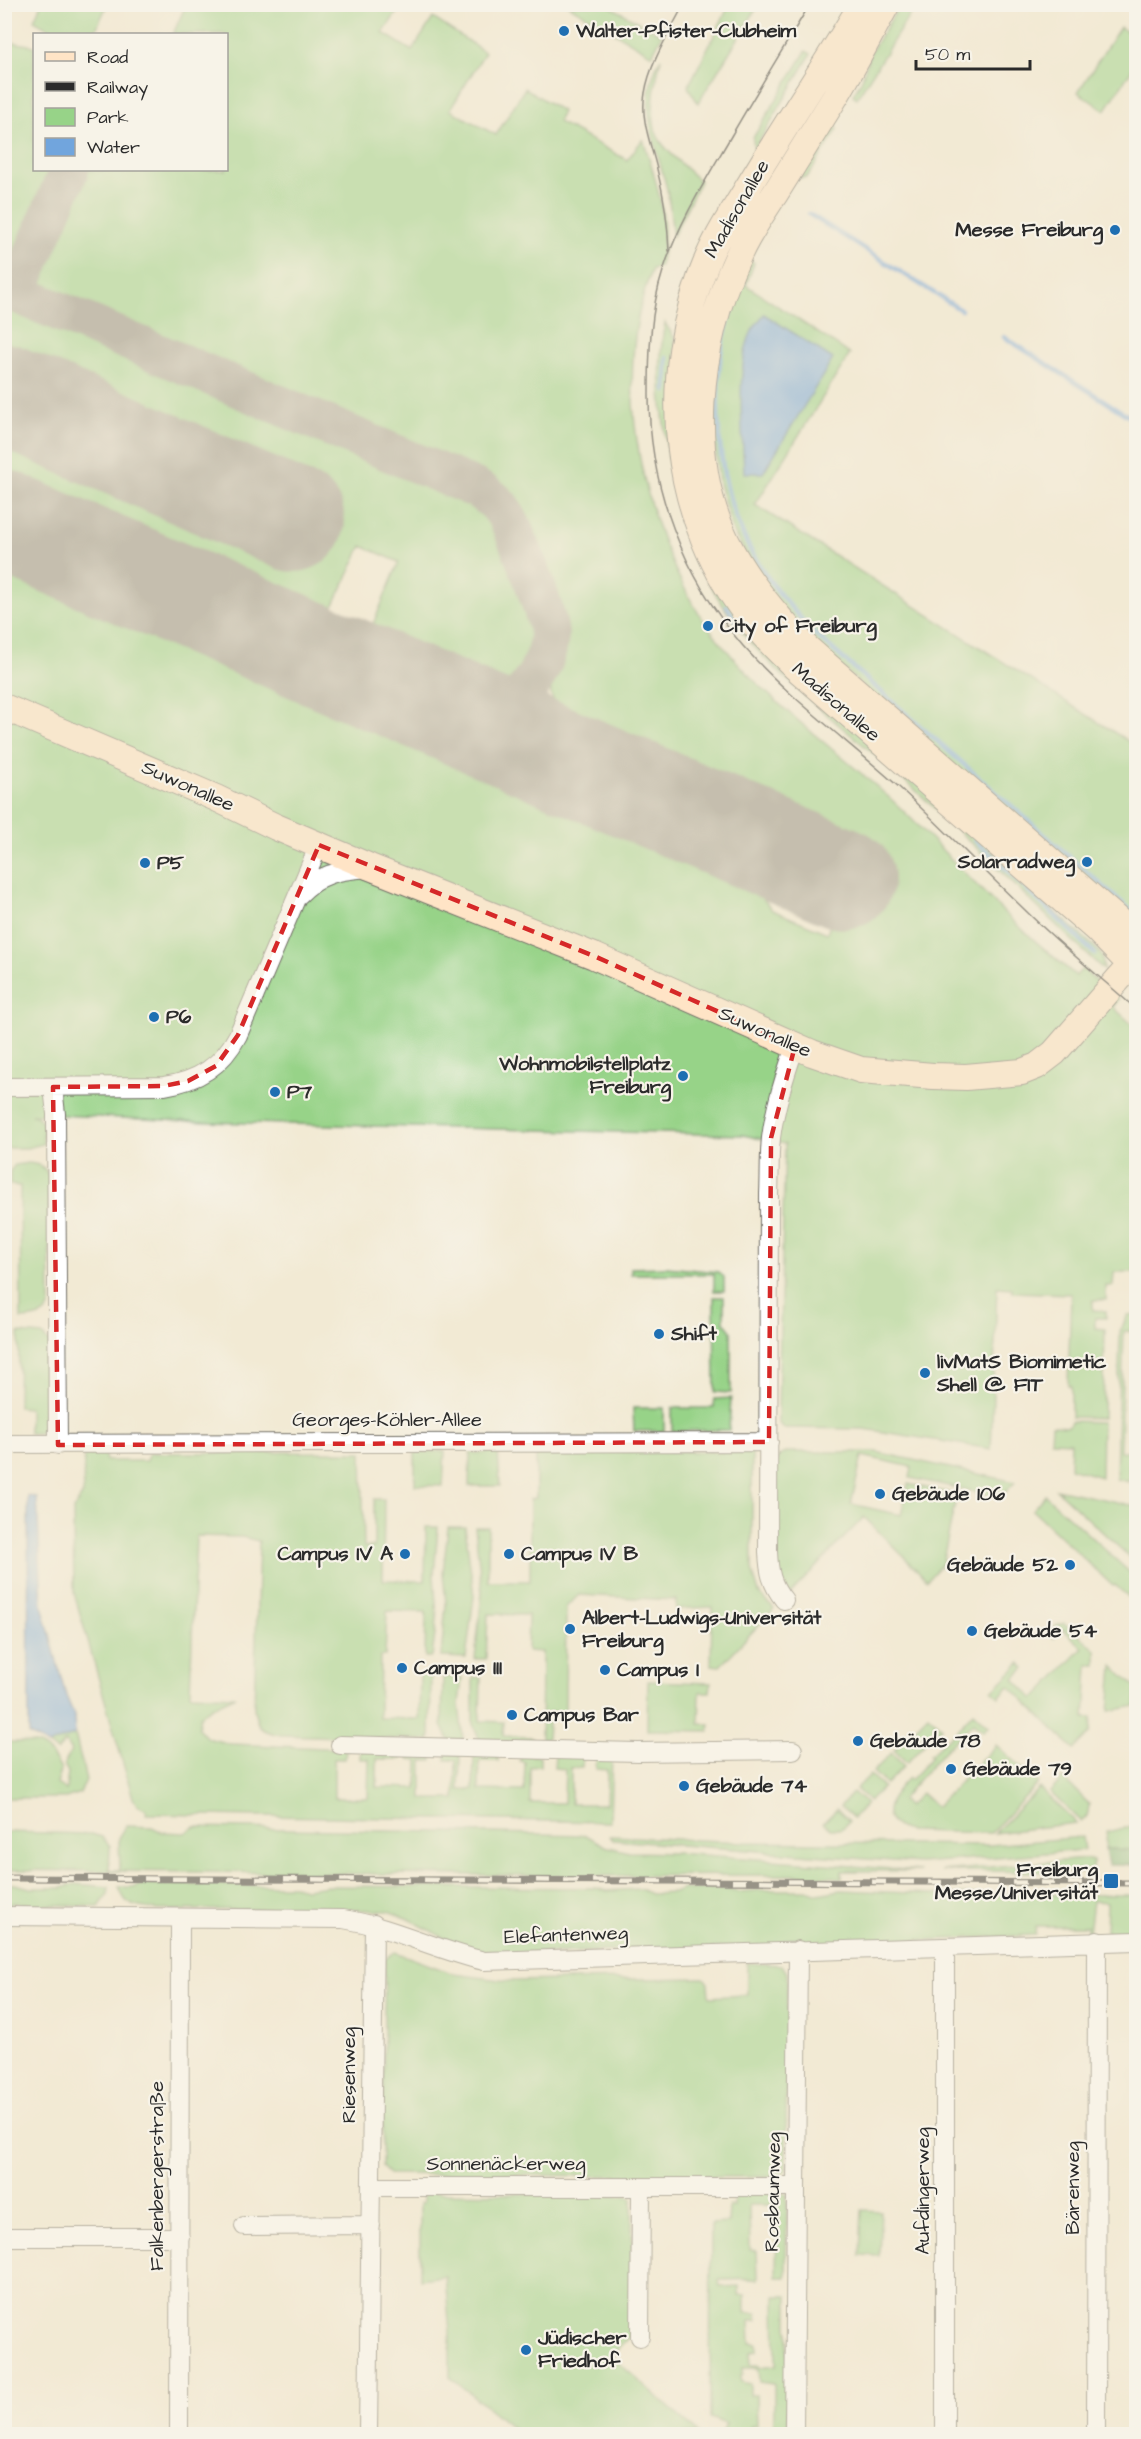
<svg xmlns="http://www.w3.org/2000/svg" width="1141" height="2439" font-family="'Architects Daughter',sans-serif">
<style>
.green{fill:#97d388;stroke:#617f5a;stroke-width:1.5}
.forest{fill:#79b574;stroke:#527050;stroke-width:1.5}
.water{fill:#71a5dd;stroke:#4e6884;stroke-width:1.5}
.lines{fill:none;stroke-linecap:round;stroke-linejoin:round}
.stream{stroke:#71a5dd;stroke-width:4.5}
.taxiway{stroke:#8e8a80;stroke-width:40}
.runway{stroke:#8e8a80;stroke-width:102}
.street-casing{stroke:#716e66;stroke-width:20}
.secondary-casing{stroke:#716e66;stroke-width:28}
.street{stroke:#fff;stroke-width:18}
.secondary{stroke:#ffe4c6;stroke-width:26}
.tram{stroke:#2b2b2b;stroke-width:1.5}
.rail-casing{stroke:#2b2b2b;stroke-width:7}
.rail{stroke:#f7f3e8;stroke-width:4.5;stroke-dasharray:14;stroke-linecap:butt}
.marked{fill:none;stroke:#d62828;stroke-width:4.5;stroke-dasharray:12 8;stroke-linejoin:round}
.poi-dot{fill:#1f6fb2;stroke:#f7f3e8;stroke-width:2}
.labels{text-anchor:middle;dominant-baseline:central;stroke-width:4.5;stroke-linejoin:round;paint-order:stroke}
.poi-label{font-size:20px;font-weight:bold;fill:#2b2b2b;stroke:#f7f3e8;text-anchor:start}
.street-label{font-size:20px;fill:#2b2b2b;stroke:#f7f3e8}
</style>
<rect width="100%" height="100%" fill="#f7f3e8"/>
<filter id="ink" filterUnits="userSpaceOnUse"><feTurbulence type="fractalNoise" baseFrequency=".0167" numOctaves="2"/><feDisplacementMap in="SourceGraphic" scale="12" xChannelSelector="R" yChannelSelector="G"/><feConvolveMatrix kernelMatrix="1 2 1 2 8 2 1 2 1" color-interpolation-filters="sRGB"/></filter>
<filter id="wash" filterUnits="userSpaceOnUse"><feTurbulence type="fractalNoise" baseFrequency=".008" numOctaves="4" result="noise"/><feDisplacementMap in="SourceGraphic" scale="24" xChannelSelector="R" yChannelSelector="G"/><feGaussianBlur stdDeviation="1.35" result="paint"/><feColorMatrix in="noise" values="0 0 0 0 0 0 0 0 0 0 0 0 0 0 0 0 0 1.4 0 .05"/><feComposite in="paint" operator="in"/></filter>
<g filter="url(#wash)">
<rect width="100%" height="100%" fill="#f2ead4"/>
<!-- green -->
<path class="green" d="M 41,4 L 107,4 L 107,5 L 94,34 L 48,34 L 50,29 L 34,20 Z
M 730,4 L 751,5 L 757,8 L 698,103 L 688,87 Z
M 186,5 L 402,5 L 383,33 L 412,51 L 433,18 L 485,52 L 450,110 L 496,135 L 525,88 L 562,111 L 558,122 L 627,160 L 643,139 C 655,177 673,228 659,267 L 652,269 C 612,372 638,503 689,597 C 705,627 730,655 753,679 C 796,723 847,759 893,801 C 933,839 971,881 1011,919 C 1032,939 1054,957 1076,976 L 1082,969 L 1119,999 L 1113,1007 L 1136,1028 L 1136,1272 L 1114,1272 L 1113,1286 L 1106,1286 L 1106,1300 L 1093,1300 L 1093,1310 L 1106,1311 L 1106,1318 L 1095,1318 L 1095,1328 L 1105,1329 L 1103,1418 L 1071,1417 L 1071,1386 L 1068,1385 L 1071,1294 L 1012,1292 L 1012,1288 L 997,1287 L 991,1449 L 864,1429 L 783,1428 L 778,1422 L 778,1411 L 785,1144 L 743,1135 L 205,1122 L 39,1114 L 31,1115 C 47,1117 43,1131 43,1144 L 27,1148 L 5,1148 L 5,557 L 743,873 L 772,910 L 827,933 L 863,847 L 572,724 L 555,705 L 551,694 L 550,668 L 557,636 L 553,611 L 507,504 L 492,487 L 29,290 L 26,281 L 27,275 L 72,170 L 226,170 L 226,34 L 173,34 Z
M 568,5 L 608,5 L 662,35 L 652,55 Z
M 900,5 L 916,5 L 857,98 L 853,95 L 862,79 L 870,53 Z
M 1120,27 L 1136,38 L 1136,63 L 1105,111 L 1078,92 Z
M 5,41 L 34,46 L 34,170 L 62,170 L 17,275 L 6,280 Z
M 806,51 L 811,54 L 754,150 L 753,138 Z
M 661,58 C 656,79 646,122 661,142 C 671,156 687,169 700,181 L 673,236 C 671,220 670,204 667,189 C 656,145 635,101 661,58 Z
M 834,126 L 838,129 L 810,173 L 807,177 L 799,178 Z
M 746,257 L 754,263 L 746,285 L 850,354 L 755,505 L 1136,746 L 1136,926 L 815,644 L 773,599 L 733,532 L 719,484 L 712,421 L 716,350 Z
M 5,298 L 487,504 L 537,618 C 546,657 525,679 489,688 L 368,636 L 399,562 L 362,546 L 327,619 L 5,482 Z
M 665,323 L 675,339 L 678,487 L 971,829 L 1028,888 L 1098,950 L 1102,956 L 1104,970 C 1036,908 972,841 903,779 C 857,738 806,701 763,656 C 706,597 675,522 666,441 C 661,402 657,362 665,323 Z
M 28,1163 C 39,1164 45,1166 49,1177 L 50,1305 C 44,1319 34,1318 21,1319 L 20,1186 L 10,1185 L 10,1171 L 15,1165 Z
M 666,1267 L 718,1272 L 724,1277 L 724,1291 L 714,1291 L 714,1274 L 631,1274 L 631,1268 Z
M 714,1297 L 724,1297 L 724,1322 L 731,1331 L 731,1393 L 715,1392 Z
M 1136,1314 L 1136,1331 L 1124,1331 L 1120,1451 L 1130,1452 L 1129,1482 L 1116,1479 L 1120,1331 L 1128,1315 Z
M 19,1333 L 42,1335 L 50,1344 L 50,1423 C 45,1432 40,1434 29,1433 L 29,1408 L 18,1407 Z
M 731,1398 L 729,1430 L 672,1431 L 672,1408 L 714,1408 L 714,1399 Z
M 633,1408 L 664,1408 L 664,1431 L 634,1431 Z
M 1071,1421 L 1102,1422 L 1101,1477 L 1070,1468 L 1071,1442 L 1051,1441 L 1052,1425 L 1069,1426 Z
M 445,1451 L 443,1486 L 415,1485 L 415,1452 Z
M 625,1451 L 752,1452 L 752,1570 L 759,1593 L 774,1609 L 720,1666 L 711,1665 L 712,1607 L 676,1609 L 676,1600 L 579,1595 L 566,1607 L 565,1712 L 549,1712 L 547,1738 L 541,1740 L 542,1652 L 527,1651 L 528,1615 L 488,1614 L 486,1659 L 475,1659 L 482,1592 L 475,1527 L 488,1527 L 488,1581 L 530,1581 L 530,1499 L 536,1498 L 536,1453 Z
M 104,1452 L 106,1461 L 146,1461 L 149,1453 L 362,1452 L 364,1547 L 374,1547 L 374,1499 L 384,1499 L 383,1580 L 425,1581 L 426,1527 L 438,1527 L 434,1575 L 437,1619 L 432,1657 L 425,1657 L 426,1612 L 387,1611 L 385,1656 L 380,1656 L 379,1718 L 419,1719 L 420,1674 L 431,1674 L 430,1740 L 281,1735 C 259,1731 258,1729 254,1708 L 259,1541 L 242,1537 L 196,1536 L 190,1694 L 236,1696 L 212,1707 L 200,1716 L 198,1728 L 207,1738 L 231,1744 L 346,1749 L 345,1759 L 334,1759 L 334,1798 L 368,1798 L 369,1759 L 360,1759 L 360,1749 L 402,1751 L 402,1759 L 377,1759 L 377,1787 L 417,1788 L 418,1760 L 408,1759 L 409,1752 L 433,1752 L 432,1761 L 422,1761 L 422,1799 L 455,1799 L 456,1760 L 446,1760 L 446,1753 L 460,1754 L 459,1790 L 473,1789 L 474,1754 L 498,1754 L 498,1761 L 479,1761 L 479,1790 L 524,1791 L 525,1762 L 520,1761 L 521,1755 L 540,1756 L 540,1766 L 530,1767 L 530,1803 L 564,1803 L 565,1769 L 554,1768 L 555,1754 L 583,1755 L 582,1767 L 571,1768 L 571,1804 L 606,1804 L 607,1770 L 596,1769 L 597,1755 L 612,1756 L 610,1822 L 146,1814 L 147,1810 L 137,1805 L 133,1798 L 74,1593 L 73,1510 L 83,1494 L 84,1456 Z
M 498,1452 L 500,1486 L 469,1486 L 470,1453 Z
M 786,1452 L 876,1452 L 1015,1482 L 1001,1497 L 910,1478 L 912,1467 L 862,1456 L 851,1504 L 901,1515 L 908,1484 L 957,1494 L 942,1564 L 927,1580 L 864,1517 L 790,1594 L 777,1575 L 775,1462 L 779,1456 Z
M 1056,1489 L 1136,1506 L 1136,1563 Z
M 1045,1495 L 1136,1578 L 1136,1588 L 1128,1597 L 1115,1585 L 1113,1586 L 1032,1510 Z
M 448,1527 L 465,1527 L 474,1596 L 466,1658 L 441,1657 L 446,1604 L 443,1573 Z
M 1064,1623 L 1096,1650 L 1096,1665 L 1088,1665 L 1085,1718 L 1092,1718 L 1091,1732 L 1074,1749 L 1009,1686 L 999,1697 L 992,1691 L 1020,1663 L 1025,1668 L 1014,1679 L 1034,1699 L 1083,1648 L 1063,1629 L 1054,1638 L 1049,1633 L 1056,1626 Z
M 1113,1666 L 1136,1687 L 1136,1706 L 1109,1711 Z
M 443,1677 L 462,1678 L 459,1704 L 463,1740 L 449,1740 L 442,1725 Z
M 473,1677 L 481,1678 L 480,1721 L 504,1722 L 503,1736 L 532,1737 L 532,1742 L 480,1741 L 473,1724 Z
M 648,1681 L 711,1683 L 710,1692 L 700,1692 L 699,1724 L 710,1724 L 709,1731 L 647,1730 Z
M 973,1712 L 988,1726 L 983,1731 L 973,1723 L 944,1751 L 901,1800 L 908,1807 L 921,1793 L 936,1807 L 996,1745 L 1038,1783 L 991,1833 L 908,1831 C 873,1822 891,1795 908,1778 L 910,1780 L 932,1757 L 930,1755 L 964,1724 L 963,1723 Z
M 928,1715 L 941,1727 L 928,1741 L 914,1729 Z
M 912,1732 L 924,1744 L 907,1763 L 894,1750 Z
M 75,1734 L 86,1780 L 80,1793 L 66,1798 L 6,1798 L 6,1742 C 35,1742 47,1741 61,1770 L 57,1784 L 66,1790 L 68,1772 L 64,1765 L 71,1751 L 65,1742 L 57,1751 L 48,1745 Z
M 891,1753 L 904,1766 L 886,1784 L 873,1772 Z
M 870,1775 L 883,1787 L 869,1801 L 856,1789 Z
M 1063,1778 L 1089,1804 C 1088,1811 1089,1819 1080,1821 L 1050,1792 Z
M 1039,1788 L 1076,1823 L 995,1833 Z
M 853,1792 L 866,1804 L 853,1818 L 840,1806 Z
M 837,1809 L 849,1821 L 841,1829 L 831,1829 L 823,1823 Z
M 1136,1825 L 1136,1850 L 1105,1849 L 1107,1832 Z
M 126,1826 L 152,1827 L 162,1832 L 185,1833 L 194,1827 L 586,1835 L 605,1846 L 629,1852 L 676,1853 L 920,1871 L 842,1871 L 842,1878 L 801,1875 L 580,1876 L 5,1870 L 5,1832 L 91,1834 L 102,1837 L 110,1846 L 109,1870 L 120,1870 L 119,1838 Z
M 610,1836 L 743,1842 L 990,1845 L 1082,1837 L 1084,1850 L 920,1863 L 613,1840 Z
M 1086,1859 L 1093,1861 L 1093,1872 L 941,1871 Z
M 5,1884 L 15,1884 L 30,1888 L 62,1888 L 75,1884 L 109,1887 L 108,1894 L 99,1907 L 13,1903 L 5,1908 Z
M 142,1884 L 293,1886 L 306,1889 L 328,1886 L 596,1888 L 606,1891 L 640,1889 L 651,1894 L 674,1893 L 683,1889 L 725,1889 L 737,1892 L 760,1890 L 807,1890 L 818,1894 L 841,1890 L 933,1894 L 1136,1895 L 1136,1932 L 1106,1932 L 1107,1902 L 1093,1901 L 1089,1933 L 1087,1934 L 1087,1926 L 1036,1926 L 1035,1935 L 789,1946 L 505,1954 L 461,1947 L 407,1918 L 388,1911 L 340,1909 L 157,1910 C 136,1906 126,1909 119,1887 L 136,1887 Z
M 395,1952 L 454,1974 L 507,1981 L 704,1978 L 708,1983 L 709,1997 L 747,1995 L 747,1963 L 782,1965 L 787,1973 L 786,2170 L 777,2177 L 731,2177 L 389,2174 L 382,2167 L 385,1959 Z
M 423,2193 L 628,2195 L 632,2199 L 633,2334 L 611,2356 L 699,2434 L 520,2434 L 450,2377 L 450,2332 L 445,2276 L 420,2279 L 420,2203 L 423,2203 Z
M 723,2193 L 787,2194 L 786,2277 L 776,2277 L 777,2205 L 749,2205 L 750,2250 L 757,2251 L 758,2279 L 719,2280 L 720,2287 L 739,2286 L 739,2295 L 745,2295 L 745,2313 L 757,2313 L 757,2320 L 750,2321 L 751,2343 L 757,2344 L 757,2351 L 750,2352 L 751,2365 L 758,2365 L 759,2367 L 776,2365 L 775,2296 L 788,2296 L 788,2434 L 774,2434 L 774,2384 L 759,2382 L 758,2368 L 743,2368 L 743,2375 L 741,2375 L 741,2382 L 750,2384 L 750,2395 L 756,2395 L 757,2425 L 751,2425 L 751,2433 L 757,2434 L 722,2434 L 726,2424 L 710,2418 L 711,2224 L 728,2223 L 729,2206 L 734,2206 L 734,2198 L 724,2198 Z
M 862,2210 L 881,2211 L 879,2256 L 860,2255 Z"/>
<!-- forest -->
<path class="forest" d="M 1105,1849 L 1136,1850 L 1136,1865 L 1108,1865 Z"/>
<!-- water -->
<path class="water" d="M 764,314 L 833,359 L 763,473 L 744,473 C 743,434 735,368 751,333 C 754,326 760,320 764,314 Z
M 28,1496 L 37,1497 L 42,1605 L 66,1696 L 74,1715 L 75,1734 L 48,1745 L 29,1735 Z"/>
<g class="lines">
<!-- stream -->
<path class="stream" d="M 809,214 L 961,310
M 743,282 C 738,294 732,307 728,320 C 710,381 716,477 743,535 C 760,573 787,604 815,634 L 1136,915
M 1004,337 L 1136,421
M 666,391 L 667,358
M 727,606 L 737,622
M 975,840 L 1095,954"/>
<!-- taxiway -->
<path class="taxiway" d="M 4,288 L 475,488 C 486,494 496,500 503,511 C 514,526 550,619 549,636 C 547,661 536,679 520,698 C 506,714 495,722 473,720
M 17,293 L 69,170"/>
<!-- runway -->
<path class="runway" d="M 4,394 L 294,521
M 4,521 L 843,878"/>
</g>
</g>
<g filter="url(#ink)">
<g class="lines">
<!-- street casing -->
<g class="street-casing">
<path id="street" d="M 299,895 C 321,872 339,871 368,868
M 4,1087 L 164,1086 C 198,1081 222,1066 238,1035 L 319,845
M 53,1087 L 56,1114 L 58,1445
M 4,1444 L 769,1442
M 784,1600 C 771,1584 769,1572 768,1552 L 769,1194 C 770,1176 769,1156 771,1138 C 775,1106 785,1076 795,1046
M 340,1745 L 638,1752 L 793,1750
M 4,1916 L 343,1919 C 393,1927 436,1950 484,1961 L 1136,1941
M 371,2187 L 796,2187
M 244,2226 L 371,2225
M 4,2237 L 180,2237
M 640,2337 L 641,2187
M 179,2434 L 180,1918
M 368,2434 L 374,1924
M 794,2434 L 798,1950
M 945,2434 L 945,1947
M 1096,2434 L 1097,1941"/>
</g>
<!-- secondary casing -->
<g class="secondary-casing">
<path id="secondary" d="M 862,4 C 825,67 784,127 747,189 C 734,211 719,232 709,256 C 657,375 670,521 754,624 C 766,639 781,653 795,667 L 1096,929 L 1136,970
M 887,4 C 869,36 853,68 834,99 C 815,130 795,161 776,192 C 763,212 749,232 739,254 C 697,343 683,463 732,552 C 752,588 779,619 807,648 L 1136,936
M 4,707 L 216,798 L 276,827 L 370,867 L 594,956 L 812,1053 L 861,1070 L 933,1076 L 966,1077 L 1022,1072 L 1037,1066 L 1054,1053 L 1136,959"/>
</g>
<!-- street -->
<use href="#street" class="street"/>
<!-- secondary -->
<use href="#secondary" class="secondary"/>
<!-- tram -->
<path class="tram" d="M 810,4 C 783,49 756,93 730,138 C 705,181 678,224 663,271 C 650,311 649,354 649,395 C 649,487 683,576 743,646 C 790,699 848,741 900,788 C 943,828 983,870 1025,910 C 1060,945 1099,976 1136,1009
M 669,251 C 668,223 664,196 657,169 C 651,144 640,119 645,93 C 650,62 670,32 684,4"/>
<!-- rail casing -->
<g class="rail-casing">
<path id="rail" d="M 4,1878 L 1136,1883"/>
</g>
<!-- rail -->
<use href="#rail" class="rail"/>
</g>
</g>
<!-- marked area -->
<path d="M0 0H1141V2439H0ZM 319,845 L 594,956 L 795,1046 L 771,1138 L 769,1442 L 58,1445 L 53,1087 L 164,1086 L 188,1081 L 216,1066 L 238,1035 Z" fill="#f2ead4" fill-opacity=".55" fill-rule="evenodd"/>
<path class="marked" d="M 319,845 L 594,956 L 795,1046 L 771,1138 L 769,1442 L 58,1445 L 53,1087 L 164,1086 L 188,1081 L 216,1066 L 238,1035 Z"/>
<!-- markers -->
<g class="poi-dot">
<circle cx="564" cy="31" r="6"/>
<circle cx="1115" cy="230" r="6"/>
<circle cx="708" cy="626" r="6"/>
<circle cx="1087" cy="862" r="6"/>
<circle cx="145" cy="863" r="6"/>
<circle cx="154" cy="1017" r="6"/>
<circle cx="683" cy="1076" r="6"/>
<circle cx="275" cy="1092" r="6"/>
<circle cx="659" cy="1334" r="6"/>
<circle cx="925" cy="1373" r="6"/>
<circle cx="880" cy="1494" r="6"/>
<circle cx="405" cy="1554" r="6"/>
<circle cx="509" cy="1554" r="6"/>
<circle cx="1070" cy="1565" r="6"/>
<circle cx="570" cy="1629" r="6"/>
<circle cx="972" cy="1631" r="6"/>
<circle cx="402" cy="1668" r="6"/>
<circle cx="605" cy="1670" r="6"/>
<circle cx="512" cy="1715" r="6"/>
<circle cx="858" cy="1741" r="6"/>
<circle cx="951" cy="1769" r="6"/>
<circle cx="684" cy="1786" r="6"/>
<rect x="1103" y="1873" width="16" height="16" rx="3"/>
<circle cx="526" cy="2350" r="6"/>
</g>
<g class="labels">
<!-- poi labels -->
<g class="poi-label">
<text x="576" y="31">Walter-Pfister-Clubheim</text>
<text x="1103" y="230" text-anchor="end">Messe Freiburg</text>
<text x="720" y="626">City of Freiburg</text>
<text x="1075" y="862" text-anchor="end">Solarradweg</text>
<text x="157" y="863">P5</text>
<text x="166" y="1017">P6</text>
<text x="671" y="1064" text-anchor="end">Wohnmobilstellplatz<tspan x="671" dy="23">Freiburg</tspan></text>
<text x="287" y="1092">P7</text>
<text x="671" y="1334">Shift</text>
<text x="937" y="1362">livMatS Biomimetic<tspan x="937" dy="23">Shell @ FIT</tspan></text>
<text x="892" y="1494">Gebäude 106</text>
<text x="393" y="1554" text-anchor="end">Campus IV A</text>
<text x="521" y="1554">Campus IV B</text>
<text x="1058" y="1565" text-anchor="end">Gebäude 52</text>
<text x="582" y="1618">Albert-Ludwigs-Universität<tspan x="582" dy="23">Freiburg</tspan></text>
<text x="984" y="1631">Gebäude 54</text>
<text x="414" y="1668">Campus III</text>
<text x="617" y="1670">Campus I</text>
<text x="524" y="1715">Campus Bar</text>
<text x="870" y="1741">Gebäude 78</text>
<text x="963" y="1769">Gebäude 79</text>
<text x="696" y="1786">Gebäude 74</text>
<text x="1098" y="1870" text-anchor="end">Freiburg<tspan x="1098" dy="23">Messe/Universität</tspan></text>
<text x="538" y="2338">Jüdischer<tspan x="538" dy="23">Friedhof</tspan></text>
</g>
<!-- street labels -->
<g class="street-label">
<text transform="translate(737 209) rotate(-60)">Madisonallee</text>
<text transform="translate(836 702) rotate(41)">Madisonallee</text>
<text transform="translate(188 786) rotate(24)">Suwonallee</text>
<text transform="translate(765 1032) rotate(24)">Suwonallee</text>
<text x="387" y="1420">Georges-Köhler-Allee</text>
<text transform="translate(566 1935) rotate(-2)">Elefantenweg</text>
<text transform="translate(349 2075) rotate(-90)">Riesenweg</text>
<text x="506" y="2164">Sonnenäckerweg</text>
<text transform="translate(157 2176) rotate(-90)">Falkenbergerstraße</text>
<text transform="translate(1073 2188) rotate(-90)">Bärenweg</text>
<text transform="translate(923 2191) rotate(-90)">Aufdingerweg</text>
<text transform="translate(773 2192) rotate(-89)">Rosbaumweg</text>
</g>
</g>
<!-- margin -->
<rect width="1141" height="2439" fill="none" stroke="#f7f3e8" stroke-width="24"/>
<!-- legend -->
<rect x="33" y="33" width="195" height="138" fill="#f7f3e8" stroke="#a5a39c" stroke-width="1.5"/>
<rect x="45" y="52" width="30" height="9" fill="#ffe4c6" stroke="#a5a39c" stroke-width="1.5"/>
<text x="87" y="63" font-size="18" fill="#2b2b2b">Road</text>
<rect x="45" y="82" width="30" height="9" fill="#2b2b2b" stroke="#a5a39c" stroke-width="1.5"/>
<text x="87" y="93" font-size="18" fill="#2b2b2b">Railway</text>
<rect x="45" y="108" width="30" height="18" fill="#97d388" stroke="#a5a39c" stroke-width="1.5"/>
<text x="87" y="123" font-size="18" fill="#2b2b2b">Park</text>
<rect x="45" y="138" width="30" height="18" fill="#71a5dd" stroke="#a5a39c" stroke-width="1.5"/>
<text x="87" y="153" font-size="18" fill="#2b2b2b">Water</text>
<!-- scale -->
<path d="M916 60v9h114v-9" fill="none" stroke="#2b2b2b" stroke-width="3"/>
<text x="925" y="60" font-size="18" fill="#2b2b2b" stroke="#f7f3e8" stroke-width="4.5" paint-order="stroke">50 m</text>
</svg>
